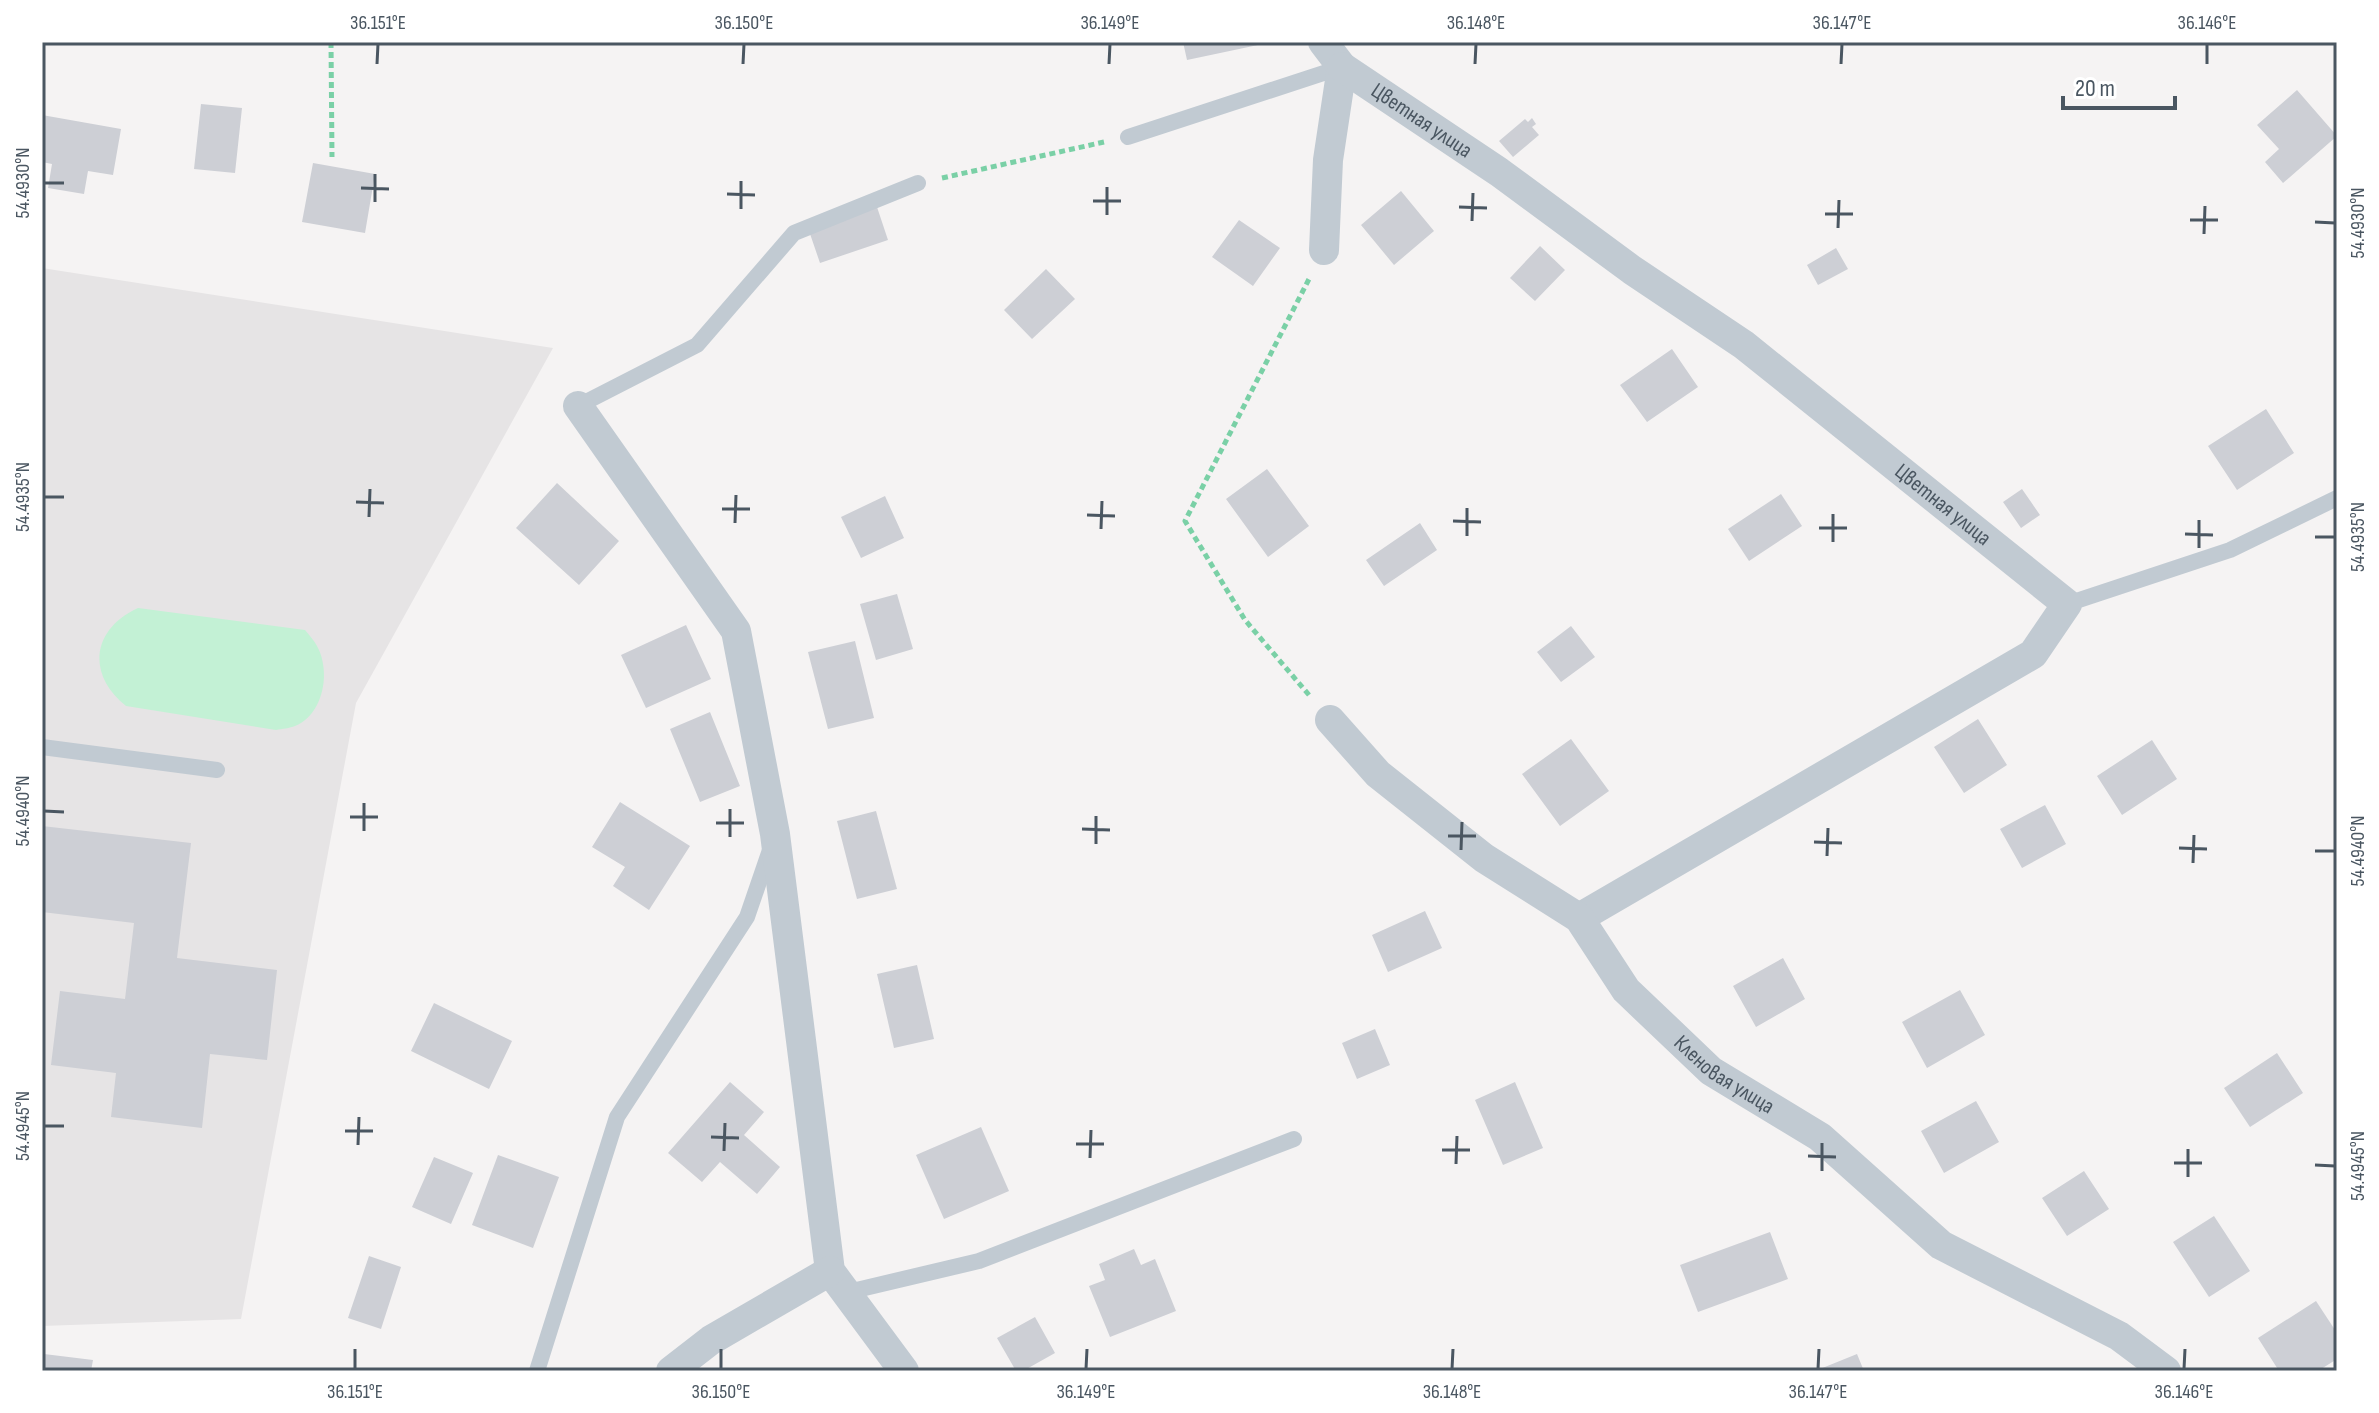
<svg xmlns="http://www.w3.org/2000/svg" width="2379" height="1413" font-family="'Sofia Sans Condensed',sans-serif">
<style>
.education{fill:#e6e4e5}
.green{fill:#c3f1d5}
.building{fill:#cdcfd5}
.lines{fill:none;stroke-linecap:round;stroke-linejoin:round}
.path{stroke:#7ad0a6;stroke-width:5;stroke-dasharray:6 4;stroke-linecap:butt}
.lane{stroke:#c1cad2;stroke-width:16}
.street{stroke:#c1cad2;stroke-width:30}
.ticks{fill:none;stroke:#4a5661;stroke-width:3}
.labels{text-anchor:middle;dominant-baseline:central;stroke-width:8;stroke-linejoin:round;paint-order:stroke}
.street-label{font-size:22px;fill:#4a5661;stroke:#fff}
.neatline{fill:none;stroke:#4a5661;stroke-width:3}
.ticks-label{font-size:20px;text-anchor:middle;fill:#4a5661}
</style>
<rect width="100%" height="100%" fill="#f5f3f3"/>
<!-- education -->
<path class="education" d="M 42,268 L 553,348 L 356,703 L 241,1319 L 42,1326 Z"/>
<!-- green -->
<path class="green" d="M 138,608 L 305,630 C 309,635 314,640 317,646 C 331,671 324,714 295,726 C 290,728 282,729 276,730 L 126,706 C 86,674 92,629 138,608 Z"/>
<!-- building -->
<path class="building" d="M 1183,42 L 1257,42 L 1258,45 L 1187,60 Z
M 2297,90 L 2337,136 L 2283,183 L 2265,162 L 2279,149 L 2257,125 Z
M 201,104 L 242,108 L 235,173 L 194,169 Z
M 42,115 L 121,129 L 113,175 L 88,171 L 84,194 L 48,188 L 52,164 L 42,162 Z
M 1532,118 L 1536,124 L 1532,127 L 1539,135 L 1513,157 L 1499,141 L 1525,119 L 1528,122 Z
M 313,163 L 375,174 L 365,233 L 302,222 Z
M 1401,191 L 1434,231 L 1394,265 L 1361,225 Z
M 875,201 L 888,240 L 820,263 L 807,225 Z
M 1239,220 L 1280,248 L 1253,286 L 1212,257 Z
M 1540,246 L 1565,270 L 1535,301 L 1510,278 Z
M 1836,248 L 1848,269 L 1818,285 L 1807,265 Z
M 1046,269 L 1075,299 L 1032,339 L 1004,310 Z
M 1672,349 L 1698,387 L 1647,422 L 1620,385 Z
M 2266,409 L 2294,453 L 2237,490 L 2208,446 Z
M 1267,469 L 1309,526 L 1268,557 L 1226,499 Z
M 557,483 L 619,541 L 579,585 L 516,528 Z
M 2022,489 L 2040,515 L 2021,528 L 2003,502 Z
M 1781,494 L 1802,526 L 1749,561 L 1728,529 Z
M 885,496 L 904,538 L 861,558 L 841,517 Z
M 1420,523 L 1437,550 L 1384,586 L 1366,560 Z
M 897,594 L 913,649 L 876,660 L 860,604 Z
M 686,625 L 711,679 L 646,708 L 621,655 Z
M 1571,626 L 1595,657 L 1561,682 L 1537,652 Z
M 855,641 L 874,718 L 828,729 L 808,652 Z
M 710,712 L 740,786 L 700,802 L 670,729 Z
M 1978,719 L 2007,765 L 1964,793 L 1934,747 Z
M 1571,739 L 1609,791 L 1560,826 L 1522,774 Z
M 2152,740 L 2177,779 L 2122,815 L 2097,776 Z
M 620,802 L 690,846 L 649,910 L 613,886 L 625,867 L 592,847 Z
M 2045,805 L 2066,844 L 2022,868 L 2000,829 Z
M 876,811 L 897,889 L 857,899 L 837,821 Z
M 42,826 L 191,843 L 177,958 L 277,970 L 267,1060 L 210,1054 L 202,1128 L 111,1117 L 116,1073 L 51,1065 L 60,991 L 125,999 L 134,923 L 42,912 Z
M 1425,911 L 1442,948 L 1388,972 L 1372,935 Z
M 1783,958 L 1805,999 L 1756,1027 L 1733,986 Z
M 917,965 L 934,1039 L 894,1048 L 877,974 Z
M 1960,990 L 1985,1035 L 1927,1068 L 1902,1022 Z
M 434,1003 L 512,1041 L 489,1089 L 411,1051 Z
M 1375,1029 L 1390,1065 L 1357,1079 L 1342,1043 Z
M 2277,1053 L 2303,1093 L 2250,1127 L 2224,1088 Z
M 730,1082 L 764,1112 L 744,1135 L 780,1167 L 757,1194 L 720,1162 L 702,1182 L 668,1153 Z
M 1515,1082 L 1543,1148 L 1503,1165 L 1475,1100 Z
M 1976,1101 L 1999,1142 L 1944,1173 L 1921,1131 Z
M 981,1127 L 1009,1191 L 944,1219 L 916,1155 Z
M 498,1155 L 559,1177 L 533,1248 L 472,1225 Z
M 434,1157 L 473,1173 L 451,1224 L 412,1207 Z
M 2084,1171 L 2109,1209 L 2067,1236 L 2042,1198 Z
M 2214,1216 L 2250,1271 L 2209,1297 L 2173,1242 Z
M 1770,1232 L 1788,1279 L 1698,1312 L 1680,1265 Z
M 1134,1249 L 1141,1265 L 1155,1259 L 1176,1311 L 1110,1337 L 1089,1286 L 1105,1280 L 1099,1264 Z
M 369,1256 L 401,1267 L 381,1329 L 348,1318 Z
M 2316,1301 L 2337,1333 L 2337,1359 L 2318,1371 L 2279,1371 L 2258,1338 Z
M 1035,1317 L 1055,1353 L 1023,1371 L 1016,1371 L 997,1338 Z
M 44,1354 L 93,1360 L 91,1371 L 42,1371 Z
M 1857,1354 L 1864,1371 L 1815,1371 Z"/>
<g class="lines">
<!-- path -->
<path class="path" d="M 331,42 L 332,157
M 942,178 L 1104,142
M 1309,695 L 1245,620 L 1185,521 L 1309,279"/>
<!-- lane -->
<path class="lane" d="M 1128,137 L 1342,67
M 578,406 L 697,345 L 794,233 L 918,183
M 2067,604 L 2230,550 L 2337,498
M 42,747 L 217,770
M 848,1292 L 979,1261 L 1294,1139
M 537,1371 L 617,1117 L 747,917 L 771,847"/>
<!-- street -->
<g class="street">
<path d="M 1323,42 L 1342,67 L 1328,160 L 1324,250"/>
<path id="s1" d="M 1342,67 L 1499,172 L 1632,270 L 1744,345 L 2067,604 L 2033,654 L 1579,918"/>
<path d="M 578,406 L 736,631 L 775,834 L 830,1271 L 904,1371"/>
<path id="s2" d="M 1330,720 L 1378,774 L 1484,858 L 1579,918 L 1626,990 L 1711,1071 L 1820,1137 L 1941,1245 L 2119,1336 L 2166,1371"/>
<path d="M 671,1371 L 711,1340 L 830,1271"/>
</g>
</g>
<!-- ticks -->
<path class="ticks" d="M 377,64 L 378,44M 743,64 L 744,44M 1109,64 L 1110,44M 1475,64 L 1476,44M 1841,64 L 1842,44M 2207,64 L 2207,44M 44,183 L 64,183M 361,188 L 389,189M 727,194 L 755,195M 1093,201 L 1121,201M 375,202 L 375,174M 1459,207 L 1487,208M 741,209 L 741,181M 1825,214 L 1853,214M 1107,215 L 1107,187M 2190,220 L 2218,220M 1472,221 L 1473,193M 2315,222 L 2335,223M 1838,228 L 1839,200M 2204,234 L 2205,206M 44,497 L 64,497M 356,502 L 384,503M 722,509 L 750,509M 1087,515 L 1115,516M 369,517 L 370,489M 1453,521 L 1481,522M 735,523 L 736,495M 1819,528 L 1847,528M 1101,529 L 1102,501M 2185,534 L 2213,535M 1467,536 L 1467,508M 2315,537 L 2335,537M 1833,542 L 1833,514M 2199,548 L 2199,520M 44,811 L 64,812M 350,817 L 378,817M 716,823 L 744,823M 1082,829 L 1110,830M 364,831 L 364,803M 1448,836 L 1476,836M 730,837 L 730,809M 1814,842 L 1842,843M 1096,844 L 1096,816M 2179,848 L 2207,849M 1461,850 L 1462,822M 2315,851 L 2335,851M 1827,856 L 1828,828M 2193,863 L 2194,835M 44,1126 L 64,1126M 345,1131 L 373,1131M 711,1137 L 739,1138M 1076,1144 L 1104,1144M 358,1145 L 359,1117M 1442,1150 L 1470,1150M 724,1151 L 725,1123M 1808,1156 L 1836,1157M 1090,1158 L 1091,1130M 2174,1163 L 2202,1163M 1456,1164 L 1457,1136M 2315,1165 L 2335,1166M 1822,1171 L 1822,1143M 2188,1177 L 2188,1149M 355,1369 L 355,1349M 721,1369 L 721,1349M 1086,1369 L 1087,1349M 1452,1369 L 1453,1349M 1818,1369 L 1819,1349M 2184,1369 L 2185,1349"/>
<g class="labels">
<!-- street labels -->
<g class="street-label">
<text stroke="none"><textPath href="#s1" startOffset="96">Цветная улица</textPath></text>
<text stroke="none"><textPath href="#s1" startOffset="744">Цветная улица</textPath></text>
<text stroke="none"><textPath href="#s2" startOffset="536">Кленовая улица</textPath></text>
</g>
</g>
<!-- border -->
<rect width="2379" height="1413" fill="none" stroke="#ffffff" stroke-width="88"/>
<!-- scale -->
<path d="M2063 96v12h112v-12" fill="none" stroke="#4a5661" stroke-width="4"/>
<text x="2075" y="96" font-size="24" fill="#4a5661" stroke="#ffffff" stroke-width="6" paint-order="stroke">20 m</text>
<rect x="44" y="44" width="2291" height="1325" class="neatline"/>
<g class="ticks-label">
<text x="378" y="29">36.151°E</text>
<text x="744" y="29">36.150°E</text>
<text x="1110" y="29">36.149°E</text>
<text x="1476" y="29">36.148°E</text>
<text x="1842" y="29">36.147°E</text>
<text x="2207" y="29">36.146°E</text>
<text transform="translate(22 183) rotate(-90)" y="7">54.4930°N</text>
<text transform="translate(2357 223) rotate(-90)" y="7">54.4930°N</text>
<text transform="translate(22 497) rotate(-90)" y="7">54.4935°N</text>
<text transform="translate(2357 537) rotate(-90)" y="7">54.4935°N</text>
<text transform="translate(22 811) rotate(-90)" y="7">54.4940°N</text>
<text transform="translate(2357 851) rotate(-90)" y="7">54.4940°N</text>
<text transform="translate(22 1126) rotate(-90)" y="7">54.4945°N</text>
<text transform="translate(2357 1166) rotate(-90)" y="7">54.4945°N</text>
<text x="355" y="1398">36.151°E</text>
<text x="721" y="1398">36.150°E</text>
<text x="1086" y="1398">36.149°E</text>
<text x="1452" y="1398">36.148°E</text>
<text x="1818" y="1398">36.147°E</text>
<text x="2184" y="1398">36.146°E</text>
</g>
</svg>
